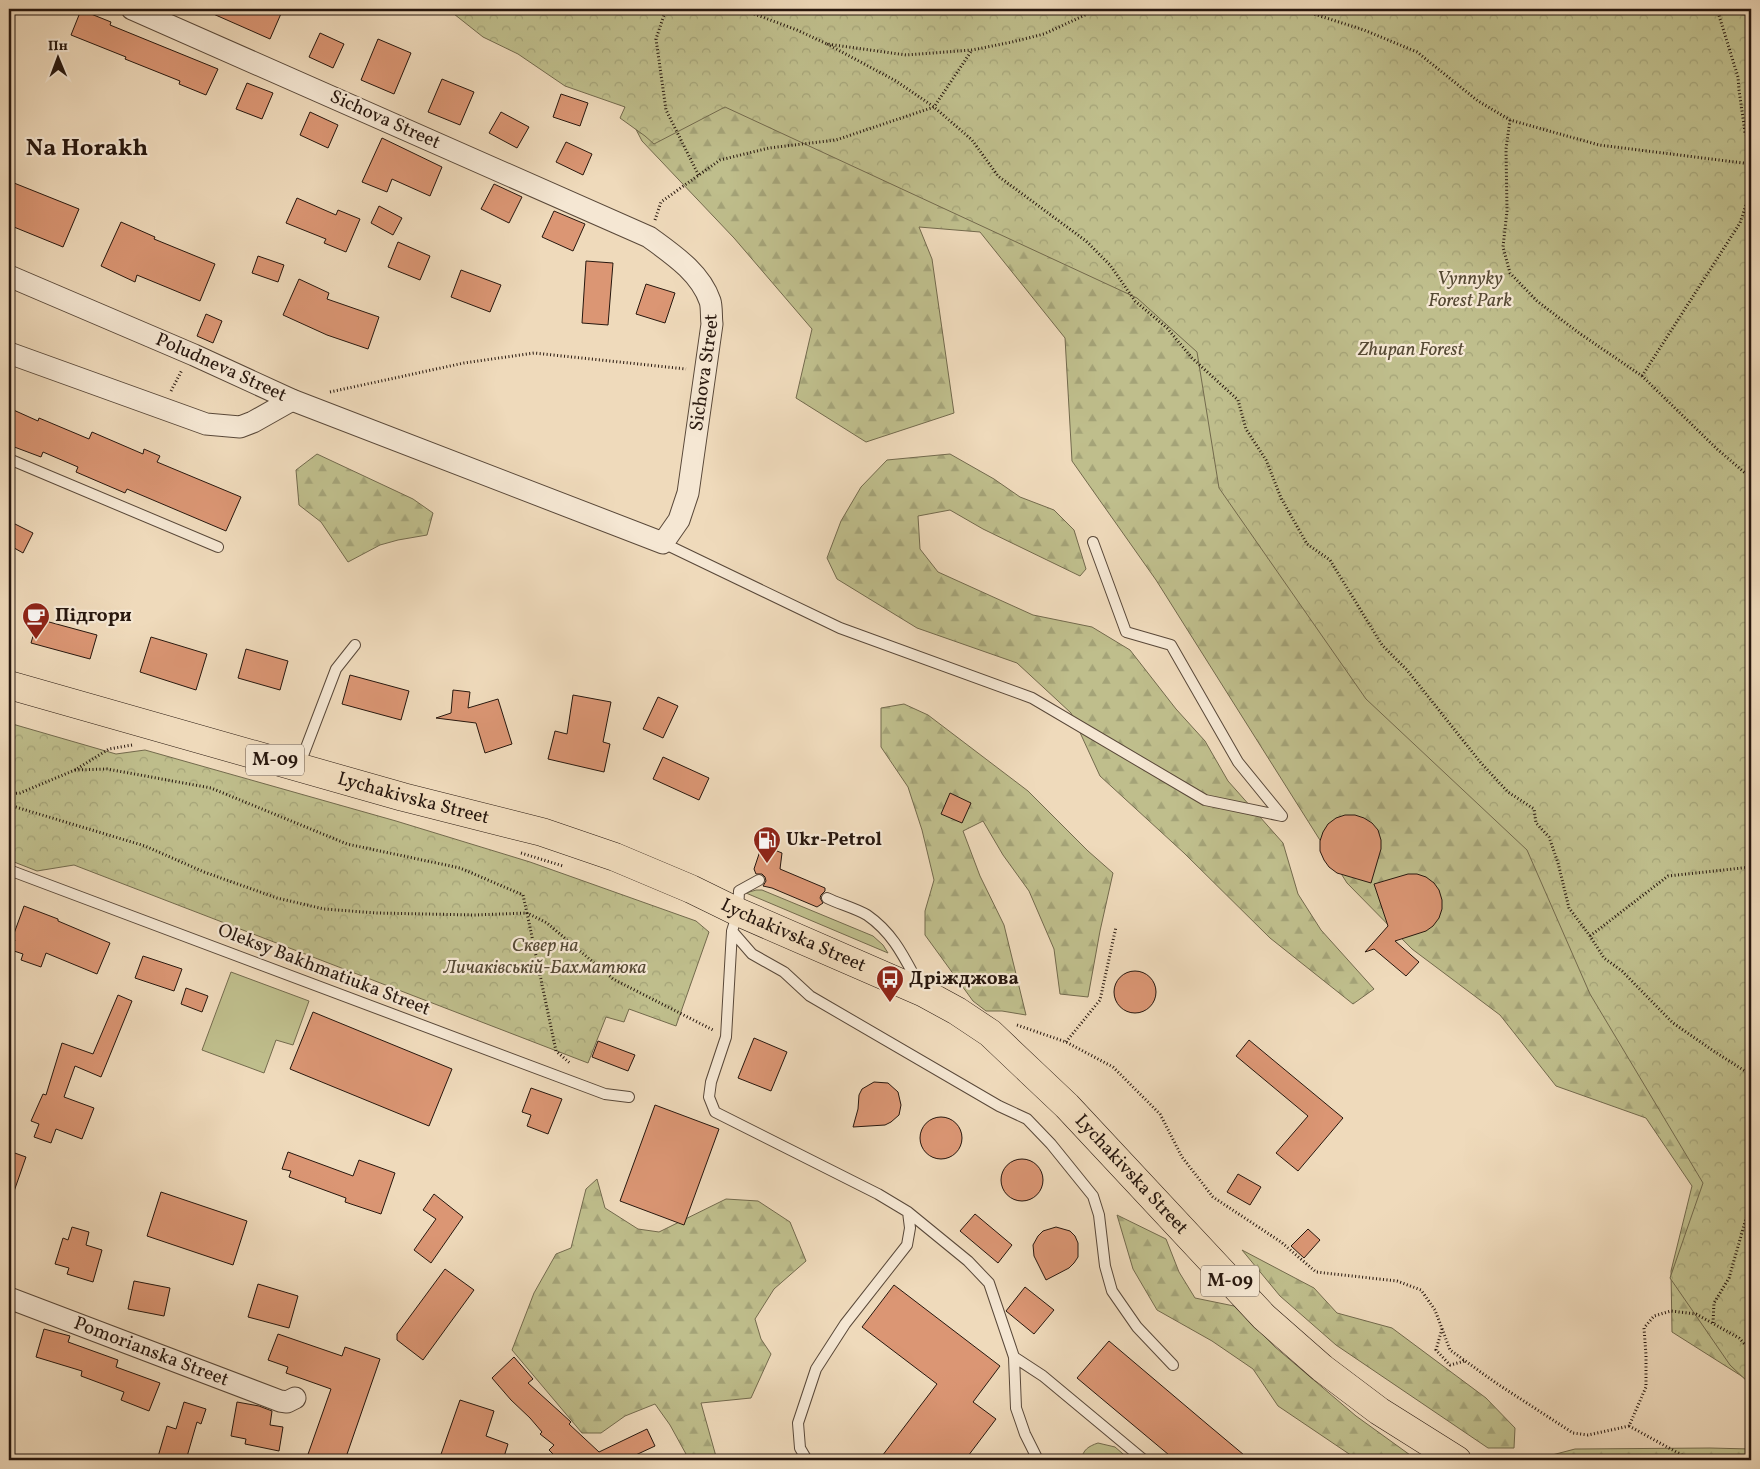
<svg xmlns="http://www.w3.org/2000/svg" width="1760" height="1469" font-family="Vollkorn,serif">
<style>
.grass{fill:#bfbe8c;stroke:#736a4d}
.forest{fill:url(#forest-firs);stroke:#736a4d}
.park{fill:url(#park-crowns);stroke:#736a4d}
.building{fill:#db9674;stroke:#27170e}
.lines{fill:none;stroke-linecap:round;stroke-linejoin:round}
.lane-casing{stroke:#594839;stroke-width:12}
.street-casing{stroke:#594839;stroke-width:23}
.primary-casing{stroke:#27170e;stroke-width:29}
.path{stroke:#27170e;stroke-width:3;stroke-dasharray:1 2.5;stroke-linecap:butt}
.lane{stroke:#f5e7d3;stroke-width:10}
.street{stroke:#f5e7d3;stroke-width:21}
.primary{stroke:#efdabb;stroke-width:28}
.labels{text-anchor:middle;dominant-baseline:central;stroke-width:4.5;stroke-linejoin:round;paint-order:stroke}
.shield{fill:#f5e7d3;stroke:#655549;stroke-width:1}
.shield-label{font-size:18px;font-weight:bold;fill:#27170e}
.street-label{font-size:19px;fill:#27170e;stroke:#f5e7d3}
.park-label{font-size:19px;font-style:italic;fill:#554934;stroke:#f5e7d3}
.poi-label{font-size:19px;font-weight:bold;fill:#27170e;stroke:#f5e7d3;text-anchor:start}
.district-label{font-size:24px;font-weight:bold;fill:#27170e;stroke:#f5e7d3}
</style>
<defs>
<pattern id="forest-firs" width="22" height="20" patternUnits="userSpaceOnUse" patternTransform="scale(1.25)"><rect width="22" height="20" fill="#bfbe8c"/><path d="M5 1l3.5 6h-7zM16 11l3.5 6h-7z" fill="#a4a378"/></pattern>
<pattern id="park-crowns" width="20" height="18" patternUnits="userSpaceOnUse" patternTransform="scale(1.25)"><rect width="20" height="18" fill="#bfbe8c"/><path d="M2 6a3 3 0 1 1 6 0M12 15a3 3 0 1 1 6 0" fill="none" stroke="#a4a378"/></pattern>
</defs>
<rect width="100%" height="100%" fill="#efdabb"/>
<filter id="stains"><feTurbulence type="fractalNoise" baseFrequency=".004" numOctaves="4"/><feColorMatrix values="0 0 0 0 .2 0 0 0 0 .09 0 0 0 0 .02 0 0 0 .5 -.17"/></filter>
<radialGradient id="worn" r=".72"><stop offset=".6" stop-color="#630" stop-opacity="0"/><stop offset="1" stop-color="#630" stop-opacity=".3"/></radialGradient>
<!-- grass -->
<path class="grass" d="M 756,890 L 762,890 L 873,936 L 883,945 L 888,953 L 746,893 Z
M 231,972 L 309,1001 L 293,1045 L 276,1040 L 264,1073 L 202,1050 Z
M 1098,1443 L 1115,1447 L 1130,1460 L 1082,1460 C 1082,1450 1089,1446 1098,1443 Z"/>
<!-- forest -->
<path class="forest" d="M 1751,9 L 1751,1382 L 1672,1332 L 1671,1271 L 1692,1186 L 1646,1118 L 1556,1086 L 1500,1015 L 1412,949 L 1347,883 L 1156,580 L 1072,461 L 1065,338 L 980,232 L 919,227 L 932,259 L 954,413 L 866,442 L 796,398 L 812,329 L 734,238 L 642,141 L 612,83 Z
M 317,454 L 413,499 L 433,513 L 427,535 L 398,540 L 380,545 L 348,562 L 321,522 L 299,505 L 296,470 Z
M 950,454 L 994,479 L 1020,497 L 1054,510 L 1074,530 L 1086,569 L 1080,576 L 983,529 L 950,510 L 918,516 L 920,549 L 938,572 L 1033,615 L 1092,627 L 1130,650 L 1176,709 L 1205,741 L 1228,781 L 1283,843 L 1298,894 L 1321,930 L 1374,989 L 1353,1004 L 1270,938 L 1184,853 L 1100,776 L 1071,713 L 1017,663 L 917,628 L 837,579 L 827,558 L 841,521 L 861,487 L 887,460 Z
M 904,704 L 928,715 L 1028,791 L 1088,851 L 1113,873 L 1100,931 L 1088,997 L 1060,994 L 1054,949 L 1029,891 L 1003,855 L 983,821 L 963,831 L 980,876 L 1004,925 L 1026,1015 L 1002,1011 L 986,1011 L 973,1001 L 925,935 L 925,911 L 934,880 L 922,830 L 908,787 L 881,747 L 881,708 Z
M 597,1179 L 605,1208 L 638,1229 L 659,1232 L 726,1199 L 758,1201 L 790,1222 L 806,1261 L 774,1289 L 755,1319 L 761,1339 L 771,1354 L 751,1398 L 701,1403 L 717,1460 L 692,1460 L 686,1454 L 670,1425 L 655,1404 L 625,1416 L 601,1433 L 582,1433 L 512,1350 L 534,1293 L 556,1254 L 571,1248 L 586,1189 Z
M 1117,1215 L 1166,1239 L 1179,1272 L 1195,1298 L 1234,1306 L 1275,1347 L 1356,1416 L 1417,1460 L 1358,1460 L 1278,1406 L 1253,1369 L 1212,1341 L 1157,1310 L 1133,1269 Z
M 1242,1250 L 1314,1288 L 1337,1313 L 1392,1328 L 1486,1398 L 1515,1428 L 1514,1448 L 1488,1448 L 1336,1345 L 1280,1296 Z
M 1710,1448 L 1751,1449 L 1751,1460 L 1533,1460 L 1575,1449 Z"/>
<!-- park -->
<path class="park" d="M 440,9 L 1751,9 L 1751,1385 L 1730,1365 L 1670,1278 L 1703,1183 L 1590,994 L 1527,850 L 1366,699 L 1219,488 L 1197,352 L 1137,298 L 725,107 L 654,144 L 645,136 L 620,118 L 625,107 L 565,86 L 518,54 L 483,37 L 454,14 Z
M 9,723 L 116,754 L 145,750 L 396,821 L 530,862 L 696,921 L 709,932 L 676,1026 L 629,1009 L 624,1022 L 606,1017 L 588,1063 L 74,865 L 37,871 L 9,860 Z"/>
<!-- building -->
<path class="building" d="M 202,9 L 283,9 L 270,39 Z
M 81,10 L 111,22 L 110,25 L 218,69 L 206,95 L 179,84 L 180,81 L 125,59 L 126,57 L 71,35 Z
M 320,33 L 344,44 L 333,68 L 309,57 Z
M 378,39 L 411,53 L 394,94 L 361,80 Z
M 442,79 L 474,92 L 460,125 L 428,112 Z
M 247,83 L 273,93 L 262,119 L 236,109 Z
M 561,94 L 588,103 L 580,126 L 553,117 Z
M 310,112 L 338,125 L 328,148 L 300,135 Z
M 501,112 L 529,127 L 517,148 L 489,133 Z
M 382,138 L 442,167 L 430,196 L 392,179 L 387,192 L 362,182 Z
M 566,142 L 592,154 L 583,175 L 556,162 Z
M 9,181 L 79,209 L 63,247 L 9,225 Z
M 494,184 L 522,197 L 509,223 L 481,209 Z
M 297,198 L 336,215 L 338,210 L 360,219 L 346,252 L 324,243 L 326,239 L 286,223 Z
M 379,206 L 402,218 L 393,235 L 371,223 Z
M 554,211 L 585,224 L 573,251 L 542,237 Z
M 121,222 L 155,237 L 154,239 L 215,264 L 200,301 L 137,275 L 135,282 L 101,266 Z
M 398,242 L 430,256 L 420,280 L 388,267 Z
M 258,256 L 284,265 L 278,282 L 252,273 Z
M 586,261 L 613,263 L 608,325 L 582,323 Z
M 461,270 L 501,285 L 490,312 L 451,297 Z
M 299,279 L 329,293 L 327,299 L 379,317 L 368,349 L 327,335 L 283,315 Z
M 646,284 L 675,293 L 665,323 L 636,314 Z
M 206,314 L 222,321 L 213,343 L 197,336 Z
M 9,408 L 38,421 L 39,418 L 89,439 L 92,432 L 143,454 L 144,449 L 160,456 L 157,462 L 241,497 L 226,531 L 127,489 L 125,493 L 76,472 L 78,467 L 43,452 L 41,457 L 9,445 Z
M 9,521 L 33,533 L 23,553 L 9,545 Z
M 38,619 L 97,635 L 90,659 L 31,643 Z
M 151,637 L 207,654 L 196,690 L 140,672 Z
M 246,649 L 288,661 L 280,690 L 238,678 Z
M 350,675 L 409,691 L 401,720 L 342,704 Z
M 453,690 L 470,692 L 468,708 L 498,699 L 512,744 L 485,753 L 476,723 L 436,718 L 451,713 Z
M 573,695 L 611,702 L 603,742 L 610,744 L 604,772 L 548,759 L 555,731 L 567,734 Z
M 658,697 L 678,706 L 663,738 L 643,729 Z
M 663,757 L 709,778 L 699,800 L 653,779 Z
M 950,793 L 971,803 L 962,823 L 941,814 Z
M 1345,815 L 1355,815 L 1364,818 L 1372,823 L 1378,830 L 1381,840 L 1381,849 L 1371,883 L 1337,873 L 1329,867 L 1324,860 L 1320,851 L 1320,841 L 1323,832 L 1328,824 L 1336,818 Z
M 762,845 L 782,853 L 780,869 L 825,888 L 825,891 L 821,895 L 820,898 L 823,903 L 817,907 L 772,888 L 763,886 L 766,881 L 765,877 L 762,874 L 756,874 L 754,869 Z
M 1408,874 L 1417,874 L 1426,877 L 1434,883 L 1439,890 L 1442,900 L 1442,909 L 1439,918 L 1433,926 L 1426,931 L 1395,941 L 1419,962 L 1406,976 L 1374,949 L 1365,952 L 1388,926 L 1374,884 Z
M 24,906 L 58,919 L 58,921 L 110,943 L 97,974 L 46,953 L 41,967 L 21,960 L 23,954 L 11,950 L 15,940 L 12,939 Z
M 143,956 L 182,969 L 174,991 L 135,978 Z
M1114 992a21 21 0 1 1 42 0a21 21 0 1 1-42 0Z
M 186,988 L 208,996 L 202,1012 L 181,1004 Z
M 118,995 L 132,1001 L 101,1077 L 75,1066 L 64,1097 L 94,1108 L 82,1139 L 56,1129 L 51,1143 L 34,1137 L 39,1124 L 31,1121 L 43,1094 L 46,1095 L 62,1043 L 93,1054 Z
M 313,1012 L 452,1069 L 429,1126 L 290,1069 Z
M 754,1038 L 787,1052 L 771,1091 L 738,1078 Z
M 1249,1040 L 1343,1118 L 1298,1171 L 1276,1153 L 1308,1116 L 1236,1056 Z
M 598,1041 L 635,1055 L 628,1071 L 592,1057 Z
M 874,1082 L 888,1083 L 898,1092 L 901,1105 L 899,1115 L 891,1122 L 885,1125 L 853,1127 L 858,1109 L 859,1095 L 862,1089 Z
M 531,1088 L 562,1099 L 548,1134 L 527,1126 L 531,1115 L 522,1112 Z
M 655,1105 L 719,1129 L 684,1225 L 620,1201 Z
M920 1138a21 21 0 1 1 42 0a21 21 0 1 1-42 0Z
M 9,1151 L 26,1157 L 11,1200 L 9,1200 Z
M 288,1152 L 353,1176 L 359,1160 L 395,1173 L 381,1214 L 345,1202 L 346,1198 L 289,1177 L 291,1171 L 282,1169 Z
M1001 1180a21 21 0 1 1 42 0a21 21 0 1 1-42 0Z
M 1238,1174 L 1261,1187 L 1250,1205 L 1227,1192 Z
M 161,1192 L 247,1221 L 233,1265 L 147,1236 Z
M 434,1194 L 463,1217 L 431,1263 L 414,1250 L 436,1219 L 423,1210 Z
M 975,1214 L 1012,1245 L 998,1263 L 960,1231 Z
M 72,1227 L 89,1232 L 86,1245 L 102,1250 L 93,1282 L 67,1274 L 69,1268 L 55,1264 L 63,1238 L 68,1240 Z
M 1056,1227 L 1070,1231 L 1075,1236 L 1078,1243 L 1078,1257 L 1074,1263 L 1069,1268 L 1046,1280 L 1034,1256 L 1033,1245 L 1038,1236 L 1043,1231 Z
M 1308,1229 L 1320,1240 L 1304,1258 L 1291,1246 Z
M 445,1269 L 474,1290 L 423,1360 L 397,1340 L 397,1334 Z
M 134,1281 L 170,1288 L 164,1316 L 128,1309 Z
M 258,1284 L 298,1296 L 289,1328 L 248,1317 Z
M 894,1285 L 1000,1366 L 973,1402 L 996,1419 L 965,1460 L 879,1460 L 937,1384 L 862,1327 Z
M 1025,1287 L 1054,1310 L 1034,1334 L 1006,1311 Z
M 44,1329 L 70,1336 L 68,1342 L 118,1360 L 116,1367 L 160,1383 L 149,1411 L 121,1400 L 124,1392 L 81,1376 L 82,1371 L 36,1357 Z
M 278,1334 L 342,1356 L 345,1347 L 380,1359 L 345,1460 L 306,1460 L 331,1389 L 286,1373 L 288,1367 L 268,1360 Z
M 1109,1341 L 1207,1424 L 1250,1460 L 1175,1460 L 1077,1378 Z
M 514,1357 L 533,1379 L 528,1383 L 571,1422 L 569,1424 L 599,1452 L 647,1429 L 655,1446 L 625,1460 L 559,1460 L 549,1450 L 554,1445 L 540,1434 L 542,1432 L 530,1418 L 511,1400 L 492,1378 Z
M 460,1400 L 494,1411 L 486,1436 L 508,1444 L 503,1460 L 439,1460 Z
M 184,1402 L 206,1409 L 201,1424 L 197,1422 L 186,1460 L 157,1460 L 167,1426 L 176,1429 Z
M 237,1402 L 259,1406 L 272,1411 L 270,1425 L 283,1427 L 279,1451 L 245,1444 L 246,1439 L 231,1436 Z"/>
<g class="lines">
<!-- lane casing -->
<g class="lane-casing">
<path id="lane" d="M 9,459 L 218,547
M 663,543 L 840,628 L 1032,698 L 1205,800 L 1282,816 L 1238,762 L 1171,645 L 1126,632 L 1093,542
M 299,766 L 336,669 L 355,645
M 9,870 L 605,1094 L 629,1097
M 759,880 L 739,891 L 738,912 L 732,931 L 726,1037 L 711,1082 L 709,1097 L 715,1112 L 878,1194 L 908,1212 L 968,1261 L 989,1283 L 1014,1357 L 1016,1408 L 1025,1434 L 1038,1460
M 827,898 C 839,904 855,908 867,915 C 893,933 904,957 918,983
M 732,931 L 752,954 L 784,972 L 810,996 L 999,1106 L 1027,1119 L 1051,1144 L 1093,1196 L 1099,1215 L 1105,1266 L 1112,1291 L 1137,1327 L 1173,1365
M 1014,1357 L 1043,1376 L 1144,1460
M 807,1460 L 800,1448 L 798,1423 L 816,1369 L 845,1324 L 907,1245 L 910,1228 L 908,1212"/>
</g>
<!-- street casing -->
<g class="street-casing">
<g id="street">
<path id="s1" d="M 9,276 L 194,355 L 292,400 L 663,543 L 679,520 L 688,493 L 712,324 C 711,317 712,307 710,301 C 700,272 672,254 649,237 L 132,9"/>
<path d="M 9,353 L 206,424 L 240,427 L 253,422 L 292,400"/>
<path id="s2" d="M 9,1298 L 280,1401 L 287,1402 L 295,1398"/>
</g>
</g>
<!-- primary casing -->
<g class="primary-casing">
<g id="primary">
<path id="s3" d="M 9,685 L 403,797 L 542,832 L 615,857 L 691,889 L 738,912 L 924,993 L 957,1011 L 990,1033 L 1030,1071 L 1067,1106 L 1264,1317 L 1322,1368 L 1379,1411 L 1457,1460"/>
</g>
</g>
<!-- path -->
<path class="path" d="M 666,9 L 656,39 L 666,110 L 699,176
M 741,9 L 797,30 L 827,44 L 906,55 L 972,50 L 1012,42 L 1044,34 L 1098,9
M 1298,9 L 1364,30 L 1417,52 L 1478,101 L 1510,120 L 1599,145 L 1751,164
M 1717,9 L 1738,77 L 1739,90 L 1745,132 L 1751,146
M 827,44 L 896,81 L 934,107 L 972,140 L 998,176 L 1086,241 L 1110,265 L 1135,301 L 1167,328 L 1192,358 L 1238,400 L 1246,429 L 1266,460 L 1281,498 L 1307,544 L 1330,560 L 1382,645 L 1407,670 L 1481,763 L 1508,792 L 1534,809 L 1536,823 L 1549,837 L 1558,863 L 1569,908 L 1590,936 L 1604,958 L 1622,971 L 1673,1023 L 1712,1050 L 1751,1075
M 1510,120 L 1506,149 L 1507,211 L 1503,247 L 1510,273 L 1537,301 L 1579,333 L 1642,376 L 1717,449 L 1751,478
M 655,220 L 661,202 L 720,160 L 769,148 L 836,140 L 934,107 L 972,50
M 1642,376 L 1740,223 L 1751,190
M 171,391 L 182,370
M 330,392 L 464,363 L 534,353 L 686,369
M 75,770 L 107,769 L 211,788 L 347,844 L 460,868 L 523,895 L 527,913 L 547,923 L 613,979 L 713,1030
M 9,794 L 20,793 L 75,770 L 109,749 L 132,745
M 9,805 L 145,846 L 204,872 L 277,898 L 324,909 L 377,913 L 475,915 L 527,913 L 556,1051 L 571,1064
M 521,853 L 563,866
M 1590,936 L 1668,876 L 1751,867
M 1017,1025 L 1066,1042 L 1113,1067 L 1160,1114 L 1182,1157 L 1213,1197 L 1281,1242 L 1316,1272 L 1397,1281 L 1421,1290 L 1435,1310 L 1450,1350 L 1496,1383 L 1573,1433 L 1588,1435 L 1629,1426 L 1646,1387 L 1646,1355 L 1644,1328 L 1654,1316 L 1671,1311 L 1696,1314 L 1739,1338 L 1751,1351
M 1066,1042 L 1100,1000 L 1116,927
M 1713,1323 L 1714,1303 L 1729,1278 L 1751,1201
M 1442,1329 L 1436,1350 L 1450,1365 L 1465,1361
M 1629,1426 L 1691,1460"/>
<!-- lane -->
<use href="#lane" class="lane"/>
<!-- street -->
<use href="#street" class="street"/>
<!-- primary -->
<use href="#primary" class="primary"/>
</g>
<!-- icons -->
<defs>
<g id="cafe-pin" transform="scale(1.4375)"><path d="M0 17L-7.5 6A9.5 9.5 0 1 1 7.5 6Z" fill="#8f2418" stroke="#f5e7d3"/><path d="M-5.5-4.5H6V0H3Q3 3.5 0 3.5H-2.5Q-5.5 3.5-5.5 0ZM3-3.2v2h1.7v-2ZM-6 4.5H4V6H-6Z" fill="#fff"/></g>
<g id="fuel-pin" transform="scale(1.4375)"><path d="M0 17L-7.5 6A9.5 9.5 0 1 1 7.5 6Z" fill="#8f2418" stroke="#f5e7d3"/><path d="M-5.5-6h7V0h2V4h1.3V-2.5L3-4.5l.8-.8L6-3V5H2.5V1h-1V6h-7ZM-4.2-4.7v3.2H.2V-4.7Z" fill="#fff"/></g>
<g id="bus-pin" transform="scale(1.4375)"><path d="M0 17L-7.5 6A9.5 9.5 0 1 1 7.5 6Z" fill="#8f2418" stroke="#f5e7d3"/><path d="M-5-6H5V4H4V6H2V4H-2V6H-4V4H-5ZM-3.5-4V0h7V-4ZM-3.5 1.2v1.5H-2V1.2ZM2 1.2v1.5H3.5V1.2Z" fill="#fff"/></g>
</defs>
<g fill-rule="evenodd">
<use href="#cafe-pin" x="36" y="616"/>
<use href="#fuel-pin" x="767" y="840"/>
<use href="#bus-pin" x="890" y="979"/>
</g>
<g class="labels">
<!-- shield labels -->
<g class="shield">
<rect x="246" y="744.5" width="58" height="31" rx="4"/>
<rect x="1201" y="1265.5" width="58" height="31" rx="4"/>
</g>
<g class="shield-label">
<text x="275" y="760">М-09</text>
<text x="1230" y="1281">М-09</text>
</g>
<!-- street labels -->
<g class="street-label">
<text transform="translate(385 120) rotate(24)">Sichova Street</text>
<text stroke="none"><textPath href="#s1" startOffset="231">Poludneva Street</textPath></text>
<text stroke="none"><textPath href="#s1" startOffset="885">Sichova Street</textPath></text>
<text stroke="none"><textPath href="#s3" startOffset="420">Lychakivska Street</textPath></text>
<text stroke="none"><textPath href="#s3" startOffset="825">Lychakivska Street</textPath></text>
<text transform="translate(324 970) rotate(21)">Oleksy Bakhmatiuka Street</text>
<text stroke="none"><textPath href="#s3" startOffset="1245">Lychakivska Street</textPath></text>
<text stroke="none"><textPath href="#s2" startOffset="152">Pomorianska Street</textPath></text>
</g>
<!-- park labels -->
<g class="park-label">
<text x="1470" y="279">Vynnyky<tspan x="1470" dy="22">Forest Park</tspan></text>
<text x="1411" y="350">Zhupan Forest</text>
<text x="545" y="946">Сквер на<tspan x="545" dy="22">Личаківській-Бахматюка</tspan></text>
</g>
<!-- poi labels -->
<g class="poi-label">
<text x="55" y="616">Підгори</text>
<text x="786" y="840">Ukr-Petrol</text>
<text x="909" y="979">Дріжджова</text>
</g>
<!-- district labels -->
<g class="district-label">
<text x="87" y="149">Na Horakh</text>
</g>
</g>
<!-- margin -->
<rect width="1760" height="1469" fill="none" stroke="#efdabb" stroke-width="30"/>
<rect x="10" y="10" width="1740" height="1449" fill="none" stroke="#27170e" stroke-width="2.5"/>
<rect x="15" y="15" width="1730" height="1439" fill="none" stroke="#27170e"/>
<!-- north arrow -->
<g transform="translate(58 58) rotate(359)" stroke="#f5e7d3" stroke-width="4" paint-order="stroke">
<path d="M0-4L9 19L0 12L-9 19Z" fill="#27170e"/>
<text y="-8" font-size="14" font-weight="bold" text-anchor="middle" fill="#27170e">Пн</text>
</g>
<rect width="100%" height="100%" filter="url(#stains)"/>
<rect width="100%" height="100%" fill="url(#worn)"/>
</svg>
